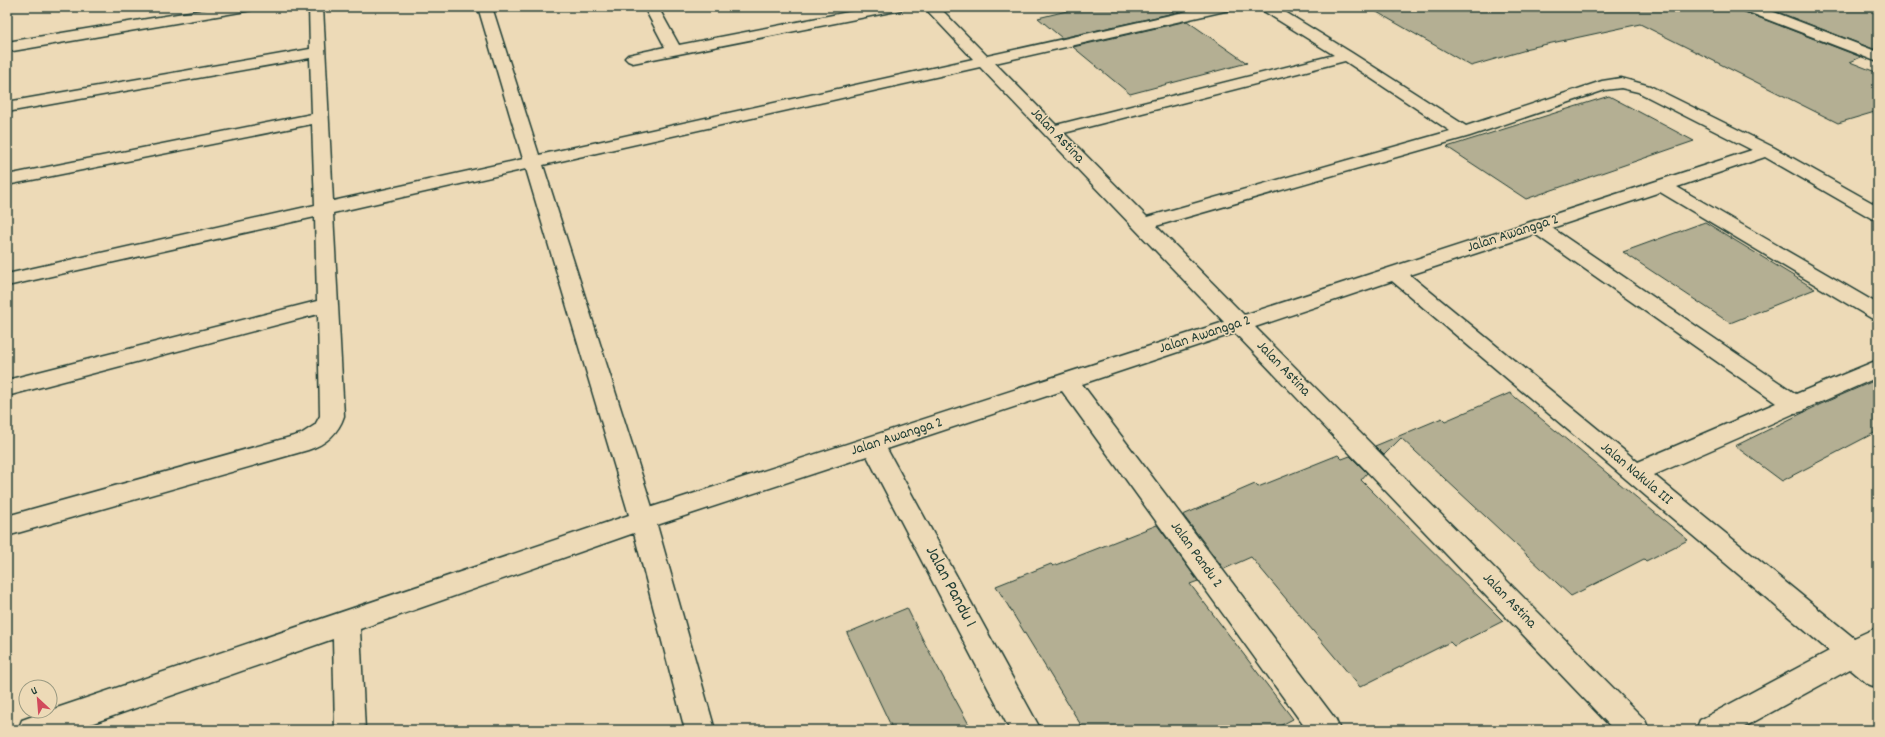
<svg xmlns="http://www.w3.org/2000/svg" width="1885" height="737" font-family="Dekko,sans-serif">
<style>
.building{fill:#b4af93;stroke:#1f3d34}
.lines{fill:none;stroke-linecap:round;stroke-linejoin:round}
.minor-casing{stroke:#1f3d34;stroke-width:3}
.minor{fill:#eddab7;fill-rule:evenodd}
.labels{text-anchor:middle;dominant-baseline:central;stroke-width:3;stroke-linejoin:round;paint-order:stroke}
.street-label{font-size:15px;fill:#1f3d34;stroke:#eddab7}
.near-street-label{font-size:18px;fill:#1f3d34;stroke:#eddab7}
</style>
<rect width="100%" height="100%" fill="#eddab7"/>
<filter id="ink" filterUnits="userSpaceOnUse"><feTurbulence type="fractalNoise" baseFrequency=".025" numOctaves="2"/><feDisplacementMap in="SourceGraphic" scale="8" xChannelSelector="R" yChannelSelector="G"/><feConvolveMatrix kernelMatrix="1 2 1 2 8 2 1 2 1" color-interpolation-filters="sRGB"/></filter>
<g filter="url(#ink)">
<!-- building -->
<path class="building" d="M 1083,7 L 1167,7 L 1174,13 L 1062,38 L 1038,18 Z
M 1368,7 L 1740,7 L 1742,11 L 1861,57 L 1850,62 L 1878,73 L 1878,111 L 1838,123 L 1640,24 L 1524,49 L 1526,50 L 1471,66 Z
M 1765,7 L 1878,7 L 1878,49 L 1876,50 Z
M 1187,21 L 1247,63 L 1130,94 L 1073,47 Z
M 1609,96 L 1694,141 L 1526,199 L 1447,147 Z
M 1705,222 L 1731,238 L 1815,289 L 1730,323 L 1623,252 Z
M 1878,379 L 1878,431 L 1782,481 L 1735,446 L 1821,404 Z
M 1510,393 L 1596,464 L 1688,540 L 1646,561 L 1644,559 L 1571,596 L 1401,438 L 1384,455 L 1375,446 L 1442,418 L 1445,421 Z
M 1338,455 L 1342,459 L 1350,456 L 1367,473 L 1361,480 L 1503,621 L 1454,646 L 1450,642 L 1360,687 L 1251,557 L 1224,569 L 1183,515 L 1255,484 L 1258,487 Z
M 1157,525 L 1198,581 L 1190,584 L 1293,719 L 1272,730 L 1084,730 L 996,586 L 1051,564 L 1053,566 Z
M 907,608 L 924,642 L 972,730 L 893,730 L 847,633 Z"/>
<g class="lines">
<!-- minor casing -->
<g class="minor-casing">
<path id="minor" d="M 220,7 L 253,7 L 251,10 L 246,11 L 7,52 L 7,42 Z
M 309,7 L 323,7 L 333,201 L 523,159 L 478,7 L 492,7 L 539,155 L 973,59 L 924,7 L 939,7 L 987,56 L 1206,7 L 1232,7 L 1230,10 L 1225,11 L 995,63 L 1056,125 L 1334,55 L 1262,10 L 1260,7 L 1277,7 L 1352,53 L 1466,126 L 1602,81 L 1621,78 L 1650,86 L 1773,147 L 1878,206 L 1878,220 L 1871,218 L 1765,157 L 1677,187 L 1878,304 L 1878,320 L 1871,318 L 1660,192 L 1552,228 L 1796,394 L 1878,360 L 1878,377 L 1805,409 L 1804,411 L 1795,413 L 1654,475 L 1854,638 L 1878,627 L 1878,653 L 1875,655 L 1878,658 L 1878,688 L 1868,684 L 1850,669 L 1739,730 L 1696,730 L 1700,720 L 1829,651 L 1392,281 L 1255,327 L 1645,720 L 1649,730 L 1614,730 L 1235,333 L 1082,384 L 1336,720 L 1340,730 L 1307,730 L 1062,391 L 887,449 L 1041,730 L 1010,730 L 867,456 L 657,525 L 715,730 L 685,730 L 634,533 L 360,629 L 365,730 L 335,730 L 333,639 L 73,730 L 18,730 L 22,720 L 33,716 L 629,515 L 526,169 L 333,213 L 344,416 C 338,434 326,444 308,450 L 7,536 L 7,516 L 301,434 L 315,425 L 320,416 L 318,314 L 7,396 L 7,380 L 317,301 L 315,217 L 7,286 L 7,274 L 315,205 L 312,124 L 7,185 L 7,175 L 312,114 L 310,58 L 7,112 L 7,102 L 310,49 ZM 1345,61 L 1450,131 L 1147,217 L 1064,133 ZM 980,67 L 1224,322 L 652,507 L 543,165 ZM 1621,88 L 1638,92 L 1752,150 L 1244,315 L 1156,226 L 1470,136 L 1605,90 ZM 1535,234 L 1776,403 L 1638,462 L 1410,275 Z
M 644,7 L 658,7 L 679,45 L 874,7 L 903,7 L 901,10 L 896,11 L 633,63 L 628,61 L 625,58 L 628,55 L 665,47 Z
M 1741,7 L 1761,7 L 1878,52 L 1878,62 L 1743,10 Z"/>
</g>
<!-- minor -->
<use href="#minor" class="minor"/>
</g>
</g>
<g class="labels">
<!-- street labels -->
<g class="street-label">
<text transform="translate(1057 136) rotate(46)">Jalan Astina</text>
<text transform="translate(1513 234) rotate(-18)">Jalan Awangga 2</text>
<text transform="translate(1205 335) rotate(-18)">Jalan Awangga 2</text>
<text transform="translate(1283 369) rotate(46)">Jalan Astina</text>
<text transform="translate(897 437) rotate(-18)">Jalan Awangga 2</text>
<text transform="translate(1636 474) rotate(40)">Jalan Nakula III</text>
<text transform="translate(1196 555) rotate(54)">Jalan Pandu 2</text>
<text transform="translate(1509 601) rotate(46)">Jalan Astina</text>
</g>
<!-- near-street labels -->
<g class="near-street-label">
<text transform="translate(950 587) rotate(62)">Jalan Pandu 1</text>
</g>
</g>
<!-- margin -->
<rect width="1885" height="737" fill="none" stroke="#eddab7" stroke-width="24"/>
<rect x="12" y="12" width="1861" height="713" fill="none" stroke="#1f3d34" stroke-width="1.5" filter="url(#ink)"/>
<!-- north arrow -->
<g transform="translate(38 699) rotate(334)"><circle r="19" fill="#eddab7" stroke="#9b9b83"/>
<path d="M0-3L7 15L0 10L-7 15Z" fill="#d1495b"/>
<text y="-6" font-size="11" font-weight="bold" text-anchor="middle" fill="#1f3d34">U</text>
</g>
</svg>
